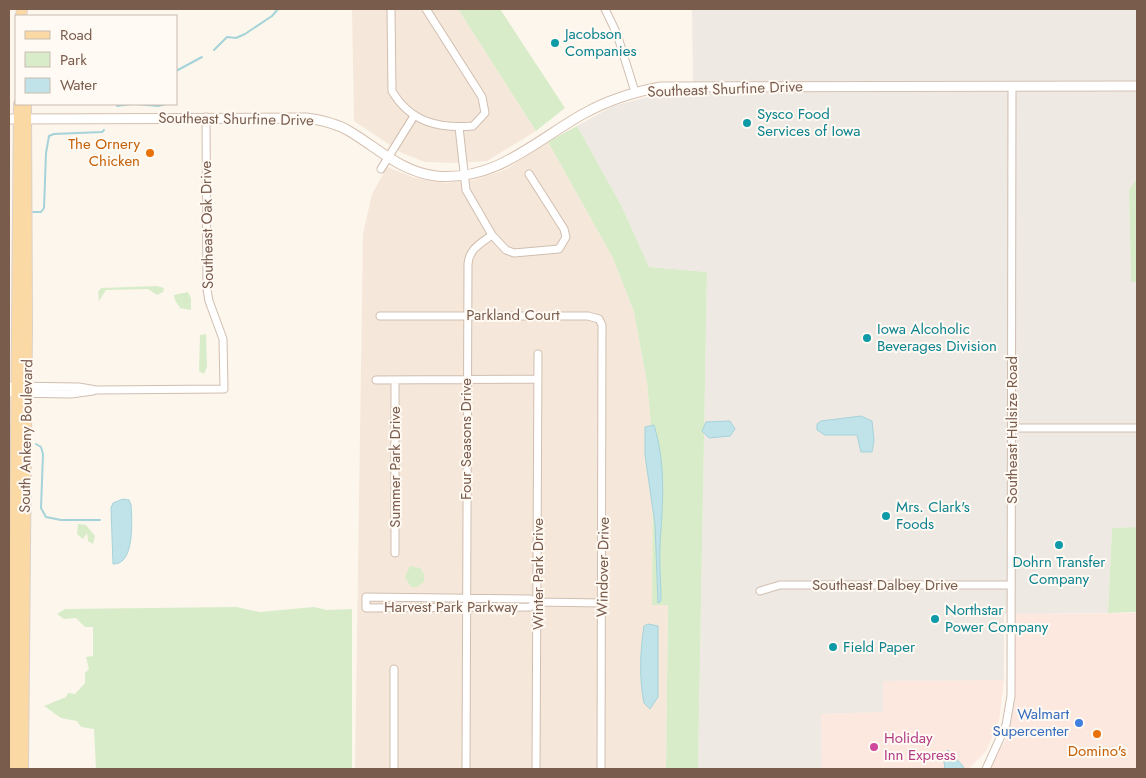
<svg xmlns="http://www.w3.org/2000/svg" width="1146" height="778" font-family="Jost,sans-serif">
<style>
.residential{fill:#f5e8da}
.commercial{fill:#fde8e0}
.industrial{fill:#efe9e4}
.green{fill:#d8ecc9}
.water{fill:#bfe3e8;stroke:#a5d3da}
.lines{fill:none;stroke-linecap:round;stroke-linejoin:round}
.stream{stroke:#a5d3da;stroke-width:2}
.street-casing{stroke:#d1beb0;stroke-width:9}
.secondary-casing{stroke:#d6c0b0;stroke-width:11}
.primary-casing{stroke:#dad1cd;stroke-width:12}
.street{stroke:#fff;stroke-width:7}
.secondary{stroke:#fff;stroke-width:9}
.primary{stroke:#fbd9a5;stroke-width:10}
.culture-dot{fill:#0f9aa8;stroke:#fffaf3;stroke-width:2}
.food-dot{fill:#e8710a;stroke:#fffaf3;stroke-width:2}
.shop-dot{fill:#3f7fe0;stroke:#fffaf3;stroke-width:2}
.hotel-dot{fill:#d1479c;stroke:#fffaf3;stroke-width:2}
.labels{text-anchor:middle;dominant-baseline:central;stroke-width:4;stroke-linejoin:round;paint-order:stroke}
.culture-label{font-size:15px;fill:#0d838f;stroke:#fffaf3;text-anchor:start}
.street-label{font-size:15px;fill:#7a5c4d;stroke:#fffaf3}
.food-label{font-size:15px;fill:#c56008;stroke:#fffaf3;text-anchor:end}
.shop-label{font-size:15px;fill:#366cbe;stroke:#fffaf3;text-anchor:end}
.hotel-label{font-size:15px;fill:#b23c85;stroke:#fffaf3;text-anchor:start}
</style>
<rect width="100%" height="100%" fill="#fdf6ec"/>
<!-- residential -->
<path class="residential" d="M 352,9 L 458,9 L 536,131 L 487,161 L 456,163 L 425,162 L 402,153 L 354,121 Z
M 548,142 L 613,258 L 634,312 L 647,383 L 653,445 L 652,605 L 668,605 L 666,769 L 355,769 L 363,234 L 372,194 L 387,167 L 415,178 L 445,183 L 474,180 L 505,170 Z"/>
<!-- commercial -->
<path class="commercial" d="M 1137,613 L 1137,769 L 986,769 L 1008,737 L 1015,701 L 1014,614 Z
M 1004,680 L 999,721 L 986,751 L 969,769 L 822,769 L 821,714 L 883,712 L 882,681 Z"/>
<!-- industrial -->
<path class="industrial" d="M 692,9 L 1137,9 L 1137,178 L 1129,190 L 1131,282 L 1137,282 L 1137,527 L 1112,528 L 1108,613 L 1004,614 L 1004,680 L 883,681 L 883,712 L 821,714 L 822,769 L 698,769 L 707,272 L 649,267 L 621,205 L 577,126 L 613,106 L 656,95 L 693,90 Z"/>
<!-- green -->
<path class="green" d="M 458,9 L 500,9 L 565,108 L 536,131 Z
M 577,126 L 621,205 L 649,267 L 707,272 L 698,769 L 666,769 L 668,605 L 652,605 L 653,445 L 647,383 L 634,312 L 613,258 L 548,142 Z
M 1137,178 L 1137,282 L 1131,282 L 1129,190 Z
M 157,286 L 164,288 L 163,292 L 157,295 L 148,289 L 106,290 L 99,301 L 98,292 L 101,288 Z
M 188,292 L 191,298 L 191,310 L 180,308 L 175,300 L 174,295 Z
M 206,334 L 207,367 L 204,374 L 199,371 L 200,335 Z
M 78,524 L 86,525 L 95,536 L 93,544 L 88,541 L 87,533 L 83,539 L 77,534 Z
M 1137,527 L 1137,612 L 1108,613 L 1112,528 Z
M 410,566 L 420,568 L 424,574 L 424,582 L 417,587 L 411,587 L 405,577 Z
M 236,607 L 260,612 L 314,607 L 327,610 L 352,609 L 352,769 L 96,769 L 94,729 L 81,727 L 77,721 L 61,718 L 44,706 L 66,697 L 68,693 L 75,694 L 85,683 L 85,673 L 89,669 L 86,657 L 93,656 L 93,627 L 85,627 L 76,618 L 64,619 L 57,614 L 65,609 Z"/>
<!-- water -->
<path class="water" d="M 861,416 L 872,421 L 874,440 L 872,452 L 861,452 L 857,435 L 825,435 L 817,430 L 817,424 L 821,421 Z
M 730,421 L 735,429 L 730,436 L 709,438 L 702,431 L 706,422 Z
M 654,425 C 666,465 663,502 660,543 C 659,562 661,582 661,601 L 658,603 L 655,524 L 645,455 L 645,427 Z
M 123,499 L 129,500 L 131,505 C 132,520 135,565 113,564 L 111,508 L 113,503 Z
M 648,624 L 658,626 L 658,697 L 650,709 L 644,703 C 639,678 640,652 644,626 Z
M 948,750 L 963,766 L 964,769 L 945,769 L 943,754 Z"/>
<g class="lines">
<!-- stream -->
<path class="stream" d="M 214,50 L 227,37 L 236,38 L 245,34 L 272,16 L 278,9
M 176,71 L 202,57
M 136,104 L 158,106 L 166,104
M 117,106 L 131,104
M 33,212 L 41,212 L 44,208 L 46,153 L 49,136 L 54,134 L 102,132 L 104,130
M 36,444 L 41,447 L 43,454 L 41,508 L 46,517 L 61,520 L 100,520"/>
<!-- street casing -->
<g class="street-casing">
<path id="street" d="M 391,9 L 392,91 C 410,122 439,129 473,126 L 485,113 L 482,97 L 426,9
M 605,9 L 617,34 L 635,92
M 459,127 L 466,190 L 492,235 L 506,250 L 514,253 L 559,249 L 566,237 L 564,229 L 529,174
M 381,169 L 414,116
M 380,316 L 588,316 L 599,319 L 602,325 L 601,769
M 376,380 L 538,379
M 395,380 L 395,553
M 9,386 L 79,387 L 96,390 L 224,389 L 223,339 L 209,301 L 207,289 L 206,117
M 9,393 L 71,394 L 93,391
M 1012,428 L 1137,428
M 760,591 L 780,585 L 1011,585
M 538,602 L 530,607 L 366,608 L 366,597 L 530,599 L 538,602 L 602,603
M 394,769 L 394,669
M 466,769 L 468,264 C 469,249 481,243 492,235
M 536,769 L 538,354
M 986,769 L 1006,725 L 1011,696 L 1012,86"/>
</g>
<!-- secondary casing -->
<g class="secondary-casing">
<path id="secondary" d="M 9,119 L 306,118 C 321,120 336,123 349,131 C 378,148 401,172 436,176 C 495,182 535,141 583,114 C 608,100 633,92 661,87 L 1137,86"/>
</g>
<!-- primary casing -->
<g class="primary-casing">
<path id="primary" d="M 21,16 L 22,9
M 13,769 L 19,104
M 23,769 L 27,328 L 26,104"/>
</g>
<!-- street -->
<use href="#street" class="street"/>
<!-- secondary -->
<use href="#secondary" class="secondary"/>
<!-- primary -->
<use href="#primary" class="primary"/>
</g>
<!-- markers -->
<g class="culture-dot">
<circle cx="555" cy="43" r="5"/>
<circle cx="747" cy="123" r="5"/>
<circle cx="867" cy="338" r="5"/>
<circle cx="886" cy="516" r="5"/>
<circle cx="1059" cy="545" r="5"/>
<circle cx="935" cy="619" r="5"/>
<circle cx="833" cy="647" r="5"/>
</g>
<g class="food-dot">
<circle cx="150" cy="153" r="5"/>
<circle cx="1097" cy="734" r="5"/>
</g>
<circle class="shop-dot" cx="1079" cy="723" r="5"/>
<circle class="hotel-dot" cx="874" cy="747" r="5"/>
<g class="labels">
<!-- culture labels -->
<g class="culture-label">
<text x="565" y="34">Jacobson<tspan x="565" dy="17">Companies</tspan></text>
<text x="757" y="114">Sysco Food<tspan x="757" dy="17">Services of Iowa</tspan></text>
<text x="877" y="329">Iowa Alcoholic<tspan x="877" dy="17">Beverages Division</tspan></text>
<text x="896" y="507">Mrs. Clark's<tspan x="896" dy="17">Foods</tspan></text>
<text x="1059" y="562" text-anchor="middle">Dohrn Transfer<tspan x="1059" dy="17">Company</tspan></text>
<text x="945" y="610">Northstar<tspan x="945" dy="17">Power Company</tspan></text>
<text x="843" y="647">Field Paper</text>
</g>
<!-- street labels -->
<g class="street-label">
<text transform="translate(725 89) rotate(-2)">Southeast Shurfine Drive</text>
<text transform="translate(236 119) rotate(1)">Southeast Shurfine Drive</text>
<text transform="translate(207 225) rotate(-91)">Southeast Oak Drive</text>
<text x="513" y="315">Parkland Court</text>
<text transform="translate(1012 430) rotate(-90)">Southeast Hulsize Road</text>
<text transform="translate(26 436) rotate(-89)">South Ankeny Boulevard</text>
<text transform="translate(466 439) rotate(-90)">Four Seasons Drive</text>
<text transform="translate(395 467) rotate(-90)">Summer Park Drive</text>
<text transform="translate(603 567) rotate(-89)">Windover Drive</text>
<text transform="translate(538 574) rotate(-90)">Winter Park Drive</text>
<text x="885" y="585">Southeast Dalbey Drive</text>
<text x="451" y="607">Harvest Park Parkway</text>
</g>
<!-- food labels -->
<g class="food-label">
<text x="140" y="144">The Ornery<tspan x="140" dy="17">Chicken</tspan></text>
<text x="1097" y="751" text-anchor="middle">Domino's</text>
</g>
<!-- shop labels -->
<g class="shop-label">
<text x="1069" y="714">Walmart<tspan x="1069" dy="17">Supercenter</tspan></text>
</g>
<!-- hotel labels -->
<g class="hotel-label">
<text x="884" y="738">Holiday<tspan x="884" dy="17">Inn Express</tspan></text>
</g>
</g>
<!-- border -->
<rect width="1146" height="778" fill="none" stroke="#7a5c4d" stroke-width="20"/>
<!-- legend -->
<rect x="15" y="15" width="162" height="90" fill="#fffaf3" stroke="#cabbb1"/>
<rect x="25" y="31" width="25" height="8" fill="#fbd9a5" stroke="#cabbb1"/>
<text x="60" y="40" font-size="15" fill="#7a5c4d">Road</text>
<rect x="25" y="52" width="25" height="15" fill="#d8ecc9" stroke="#cabbb1"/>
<text x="60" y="65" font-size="15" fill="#7a5c4d">Park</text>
<rect x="25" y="78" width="25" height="15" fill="#bfe3e8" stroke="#cabbb1"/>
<text x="60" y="90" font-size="15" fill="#7a5c4d">Water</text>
</svg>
